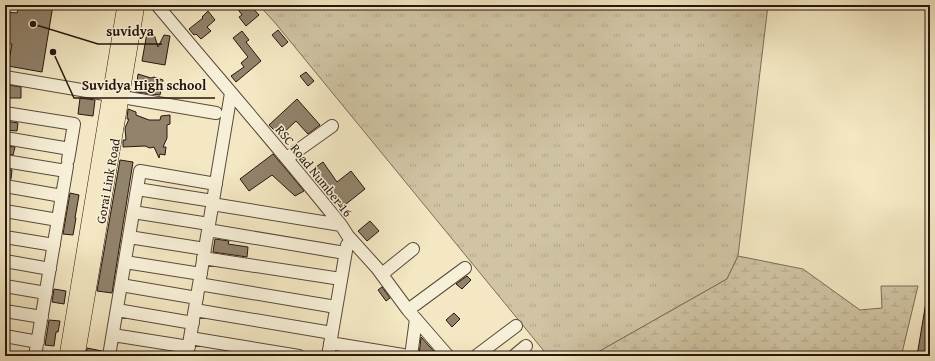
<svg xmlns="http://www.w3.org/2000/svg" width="935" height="361" font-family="'Gentium Book Plus',serif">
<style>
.grass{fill:url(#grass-tufts);stroke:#7c6d59}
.wetland{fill:url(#wetland-marsh);stroke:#7c6d59}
.building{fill:#92836c;stroke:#28160e}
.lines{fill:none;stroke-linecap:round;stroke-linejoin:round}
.minor-casing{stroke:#5b4a3b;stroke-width:14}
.major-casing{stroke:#28160e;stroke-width:16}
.minor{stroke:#f7f0d8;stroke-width:12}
.major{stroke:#f3e8c3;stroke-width:15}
.labels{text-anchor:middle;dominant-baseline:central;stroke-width:3;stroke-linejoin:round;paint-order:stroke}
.street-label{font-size:13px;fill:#28160e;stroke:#f7f0d8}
.leader{fill:none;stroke:#28160e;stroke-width:1.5}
.callout-dot{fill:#28160e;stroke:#f7f0d8;stroke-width:1.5}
.callout-label{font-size:14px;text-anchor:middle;font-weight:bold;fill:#28160e;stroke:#f7f0d8;stroke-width:3;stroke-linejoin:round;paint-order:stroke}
</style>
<defs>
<pattern id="grass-tufts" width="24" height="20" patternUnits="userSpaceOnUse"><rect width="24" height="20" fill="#d0c4a4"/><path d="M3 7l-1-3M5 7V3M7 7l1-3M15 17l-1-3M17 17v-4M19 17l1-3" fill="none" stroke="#b3a88c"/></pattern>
<pattern id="wetland-marsh" width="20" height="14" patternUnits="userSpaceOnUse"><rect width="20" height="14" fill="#d0c4a4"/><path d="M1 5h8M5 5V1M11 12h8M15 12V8" fill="none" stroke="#b3a88c"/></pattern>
</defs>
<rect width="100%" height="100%" fill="#f3e8c3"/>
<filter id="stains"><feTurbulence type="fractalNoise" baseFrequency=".005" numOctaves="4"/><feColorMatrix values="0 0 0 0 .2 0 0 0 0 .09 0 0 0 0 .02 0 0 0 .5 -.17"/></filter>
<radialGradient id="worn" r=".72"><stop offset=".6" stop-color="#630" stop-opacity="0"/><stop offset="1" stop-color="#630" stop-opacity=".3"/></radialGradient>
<!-- grass -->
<path class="grass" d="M 259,5 L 768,5 L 738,256 L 727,279 L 591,356 L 548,356 L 276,24 Z"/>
<!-- wetland -->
<path class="wetland" d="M 738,256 L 803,269 L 860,310 L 882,308 L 881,286 L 918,286 L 902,353 L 885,356 L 591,356 L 727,279 Z"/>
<!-- building -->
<path class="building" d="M 19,5 L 53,5 L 42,72 L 8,66 L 12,44 L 5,44 L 5,12 L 17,13 Z
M 235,5 L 250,5 L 259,15 L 246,26 L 239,17 L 242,15 Z
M 208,11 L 215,20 L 207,27 L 211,31 L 201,39 L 196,34 L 194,35 L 189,29 L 203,18 L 202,17 Z
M 278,30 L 288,42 L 282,47 L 272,35 Z
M 242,31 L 249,40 L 246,42 L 261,61 L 236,82 L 231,76 L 244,67 L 241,63 L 248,57 L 233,38 Z
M 147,33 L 154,34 L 158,47 L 164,35 L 170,36 L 165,65 L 142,61 Z
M 306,72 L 314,81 L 308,86 L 300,76 Z
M 138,74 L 151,78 L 154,77 L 163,80 L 160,95 L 136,92 Z
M 9,85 L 21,87 L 21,98 L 8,98 Z
M 80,98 L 95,100 L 93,116 L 78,114 Z
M 297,99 L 320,125 L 308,134 L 296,121 L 280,136 L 269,125 Z
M 128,109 L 136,112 L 136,115 L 149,120 L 160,120 L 161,116 L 170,115 L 170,124 L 167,125 L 167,138 L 163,147 L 166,147 L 165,155 L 160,154 L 159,158 L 154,147 L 150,148 L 145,146 L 123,147 L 123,140 L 126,140 L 125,128 L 129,119 L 127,119 Z
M 5,121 L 18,123 L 17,131 L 5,130 Z
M 5,146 L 15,147 L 13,155 L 5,154 Z
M 273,154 L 290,174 L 304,191 L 295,196 L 272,175 L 249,191 L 240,179 Z
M 120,160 L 133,162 L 112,293 L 97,291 Z
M 323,162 L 337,182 L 351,171 L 365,189 L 341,208 L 313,169 Z
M 5,169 L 12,170 L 11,179 L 5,179 Z
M 70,193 L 79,195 L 75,218 L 76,218 L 73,235 L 63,234 Z
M 370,221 L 379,231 L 367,241 L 358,231 Z
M 215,239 L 229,241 L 228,244 L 248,247 L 247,257 L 213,252 Z
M 467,276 L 471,280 L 462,289 L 456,284 Z
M 382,287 L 390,298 L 386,301 L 378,290 Z
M 54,289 L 66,291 L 64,304 L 52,302 Z
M 926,302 L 930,303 L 930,356 L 917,356 Z
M 454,313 L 460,319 L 452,327 L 446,320 Z
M 49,320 L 60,321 L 58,332 L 56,332 L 54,346 L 45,345 Z
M 421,337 L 438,356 L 419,356 Z
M 87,348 L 102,351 L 102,356 L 86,356 Z"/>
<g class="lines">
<!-- minor casing -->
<g class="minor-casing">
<path id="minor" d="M 157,5 C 218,78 281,150 341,225 L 348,236 L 377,268 L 408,310 L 448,356
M 5,77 L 216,113
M 5,113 L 74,124 L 68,160
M 5,138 L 70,149
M 287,158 L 332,126
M 5,161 L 66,171
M 5,186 L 62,196
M 137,189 L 213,201
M 212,204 L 341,225
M 5,211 L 58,220
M 133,212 L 209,224
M 208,230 L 345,253
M 5,237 L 54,245
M 129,237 L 205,249
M 203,258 L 341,279
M 5,261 L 50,269
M 125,262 L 201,274
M 382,274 L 413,249
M 199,284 L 336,307
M 121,285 L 197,298
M 5,286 L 46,293
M 117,310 L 193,323
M 195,310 L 332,333
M 408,310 L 465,268
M 5,311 L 42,317
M 113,335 L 189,347
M 5,336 L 38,342
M 190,338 L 299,356
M 330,343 L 403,355
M 35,356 L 67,166
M 109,356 L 140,171 L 216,184
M 187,356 L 231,93
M 328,356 L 347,245
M 411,356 L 416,319
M 476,356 L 516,326
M 514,356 L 526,346"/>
</g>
<!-- major casing -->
<g class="major-casing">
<path id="major" d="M 67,356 L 125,5
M 77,356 L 137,5"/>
</g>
<!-- minor -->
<use href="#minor" class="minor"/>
<!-- major -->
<use href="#major" class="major"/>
</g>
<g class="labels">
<!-- street labels -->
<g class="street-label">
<text transform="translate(314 171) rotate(51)">RSC Road Number 16</text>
<text transform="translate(108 181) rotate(-80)">Gorai Link Road</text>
</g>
</g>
<!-- callouts -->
<path class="leader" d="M33 24L98 44H162M53 52L74 98H215"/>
<g class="callout-dot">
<circle cx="33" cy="24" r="4"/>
<circle cx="53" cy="52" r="4"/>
</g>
<g class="callout-label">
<text x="130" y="36">suvidya</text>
<text x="144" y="90">Suvidya High school</text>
</g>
<!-- margin -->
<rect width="935" height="361" fill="none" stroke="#f3e8c3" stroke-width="20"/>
<rect x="6" y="6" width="923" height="349" fill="none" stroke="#28160e" stroke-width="2"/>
<rect x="10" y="10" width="915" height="341" fill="none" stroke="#28160e"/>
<rect width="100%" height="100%" filter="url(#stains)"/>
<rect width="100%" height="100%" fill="url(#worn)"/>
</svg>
